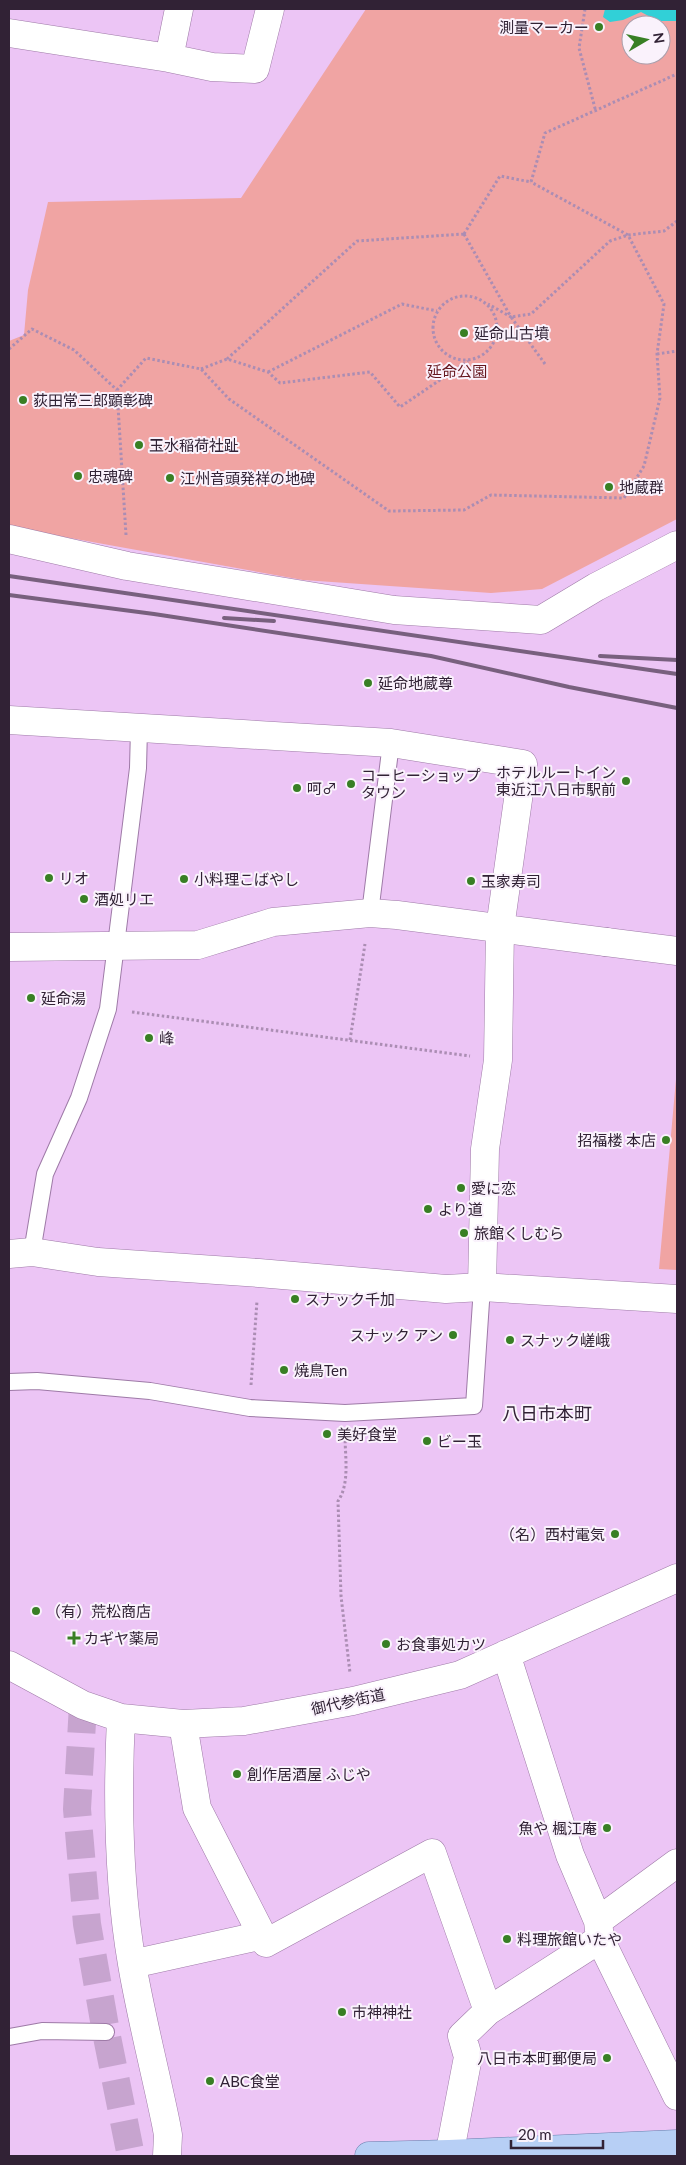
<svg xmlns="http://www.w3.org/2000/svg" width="686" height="2165" font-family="Lato,'Noto Sans JP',sans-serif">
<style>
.green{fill:#f0a4a3;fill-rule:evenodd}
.water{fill:#31d0d7}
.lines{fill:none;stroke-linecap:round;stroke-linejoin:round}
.street-tunnel{stroke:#c7a4cf;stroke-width:28;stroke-dasharray:28 14;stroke-linecap:butt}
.lane-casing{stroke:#9e7aa7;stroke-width:18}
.street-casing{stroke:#9e7aa7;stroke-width:29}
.secondary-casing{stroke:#9e7aa7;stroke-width:29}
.primary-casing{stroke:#697ead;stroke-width:29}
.path{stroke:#ab8db3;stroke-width:3;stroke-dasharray:2.5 2.5;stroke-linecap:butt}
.lane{stroke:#fff;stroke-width:16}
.street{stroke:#fff;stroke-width:28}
.secondary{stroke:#fff;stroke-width:28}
.primary{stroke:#b7cff5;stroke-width:28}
.rail{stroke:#78607e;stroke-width:4}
.poi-dot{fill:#387f24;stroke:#faf2fc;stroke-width:2}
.labels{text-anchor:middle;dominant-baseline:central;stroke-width:4;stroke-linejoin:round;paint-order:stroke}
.poi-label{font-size:15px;fill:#312235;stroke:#faf2fc;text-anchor:start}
.park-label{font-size:15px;fill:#66171f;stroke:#faf2fc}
.street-label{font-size:15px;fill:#312235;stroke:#faf2fc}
.quarter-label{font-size:18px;fill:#312235;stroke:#faf2fc}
</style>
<rect width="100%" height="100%" fill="#ecc5f5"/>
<!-- green -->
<path class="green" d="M 366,9 L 677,9 L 677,519 L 542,589 L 491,593 L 303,580 L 9,527 L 9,341 L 24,335 L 28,290 L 48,202 L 241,198 ZM 631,25 L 661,25 L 661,55 L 631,55 Z
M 677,1068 L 677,1270 L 659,1269 Z"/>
<!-- water -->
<path class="water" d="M 605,9 L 677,9 L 677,21 L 658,21 L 641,12 L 623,20 L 610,22 L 603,17 Z"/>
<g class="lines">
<!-- street-tunnel -->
<path class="street-tunnel" d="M 83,1705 L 77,1809 L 87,1924 L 106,2032 L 131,2156"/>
<!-- lane casing -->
<g class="lane-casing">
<path id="lane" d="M 370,913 L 391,743
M 32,1252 L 45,1174 L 79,1098 L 108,1009 L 138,768 L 139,729
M 9,1382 L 37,1381 L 150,1391 L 250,1408 L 345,1413 L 474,1406 L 482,1287
M 9,2037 L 42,2031 L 106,2032"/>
</g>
<!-- street casing -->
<g class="street-casing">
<path id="street" d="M 9,33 L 169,58 L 179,9
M 169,58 L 212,67 L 255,69 L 270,9
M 9,720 L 391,743 L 523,764 L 500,928 L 498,1060 L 485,1149 L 482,1287
M 9,947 L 198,945 L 273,922 L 370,913 L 397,915 L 606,942
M 9,1254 L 32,1252 L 98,1262 L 259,1273 L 446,1289 L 482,1287 L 677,1299
M 506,1654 L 570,1855 L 598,1921 L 600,1939 L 677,2096
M 9,1665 L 83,1705 L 121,1718 L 183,1724 L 244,1721 L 353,1701 L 460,1675 L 677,1578
M 121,1718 C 117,1800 118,1882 132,1964 C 141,2017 155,2070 166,2124 L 168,2135 L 167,2156
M 183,1724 L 197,1808 L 266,1943 L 432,1853 L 488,2011
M 598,1921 L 677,1863
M 132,1964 L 263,1935
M 449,2156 L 468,2057 L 462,2036 L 488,2011 L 600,1939"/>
</g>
<!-- secondary casing -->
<g class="secondary-casing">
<path id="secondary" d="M 9,539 L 127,566 L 394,610 L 541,620 L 596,587 L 677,545
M 606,942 L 677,951"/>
</g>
<!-- primary casing -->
<g class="primary-casing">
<path id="primary" d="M 369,2156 L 449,2154 L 677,2144"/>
</g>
<!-- path -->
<path class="path" d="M 585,9 L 579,48 L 596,112
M 464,234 L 500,176 L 531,182 L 545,133 L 677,74
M 464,234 L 511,317 L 488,304
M433 328a32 32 0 1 1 64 0a32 32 0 1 1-64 0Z
M 9,349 L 32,329 L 74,350 L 117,390
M 657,354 L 677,351
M 227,359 L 357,241 L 464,234
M 545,364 L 511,317 L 531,314 L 610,241 L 628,235 L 664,231 L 677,221
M 201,369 L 227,359 L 268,372 L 280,383 L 370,372 L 400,407 L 468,361
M 268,372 L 402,304 L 437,311
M 126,535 L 117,390 L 146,358 L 201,369 L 229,399 L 389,511 L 464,510 L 491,495 L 624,498 L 644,466 L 660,398 L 657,354 L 664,304 L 628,235 L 531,182
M 132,1012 L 470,1056
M 350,1040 L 365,944
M 251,1385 L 257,1301
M 345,1436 C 345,1456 350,1484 338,1501 L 341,1596 L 350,1673"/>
<!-- lane -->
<use href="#lane" class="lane"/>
<!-- street -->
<use href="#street" class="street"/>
<!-- secondary -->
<use href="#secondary" class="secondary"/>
<!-- primary -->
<use href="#primary" class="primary"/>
<!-- rail -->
<path class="rail" d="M 9,576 L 677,674
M 9,595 L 154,614 L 431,656 L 569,687 L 677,708
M 224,618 L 274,621
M 600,656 L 677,660"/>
</g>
<!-- markers -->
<g class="poi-dot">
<circle cx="599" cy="27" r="5"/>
<circle cx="464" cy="333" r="5"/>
<circle cx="23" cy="400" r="5"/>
<circle cx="139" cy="445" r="5"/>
<circle cx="78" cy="476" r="5"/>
<circle cx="170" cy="478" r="5"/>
<circle cx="609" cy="487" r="5"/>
<circle cx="368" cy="683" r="5"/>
<circle cx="626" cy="781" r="5"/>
<circle cx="351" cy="784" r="5"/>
<circle cx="297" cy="788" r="5"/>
<circle cx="49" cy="878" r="5"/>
<circle cx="184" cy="879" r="5"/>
<circle cx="471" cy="881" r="5"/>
<circle cx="84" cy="899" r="5"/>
<circle cx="31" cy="998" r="5"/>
<circle cx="149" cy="1038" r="5"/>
<circle cx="666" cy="1140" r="5"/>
<circle cx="461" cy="1188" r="5"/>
<circle cx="428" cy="1209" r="5"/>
<circle cx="464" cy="1233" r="5"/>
<circle cx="295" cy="1299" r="5"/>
<circle cx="453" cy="1335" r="5"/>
<circle cx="510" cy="1340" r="5"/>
<circle cx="284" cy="1370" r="5"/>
<circle cx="327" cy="1434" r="5"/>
<circle cx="427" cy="1441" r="5"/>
<circle cx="615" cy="1534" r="5"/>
<circle cx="36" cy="1611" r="5"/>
<path d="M71.5 1630.5h5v5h5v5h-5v5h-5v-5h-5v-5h5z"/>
<circle cx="386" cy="1644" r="5"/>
<circle cx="237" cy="1774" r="5"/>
<circle cx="607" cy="1828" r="5"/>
<circle cx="507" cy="1939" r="5"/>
<circle cx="342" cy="2012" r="5"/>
<circle cx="607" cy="2058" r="5"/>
<circle cx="210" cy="2081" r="5"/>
</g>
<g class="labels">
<!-- poi labels -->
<g class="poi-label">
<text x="589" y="27" text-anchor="end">測量マーカー</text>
<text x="474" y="333">延命山古墳</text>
<text x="33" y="400">荻田常三郎顕彰碑</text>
<text x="149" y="445">玉水稲荷社趾</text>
<text x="88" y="476">忠魂碑</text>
<text x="180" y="478">江州音頭発祥の地碑</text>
<text x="619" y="487">地蔵群</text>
<text x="378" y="683">延命地蔵尊</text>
<text x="616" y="772" text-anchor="end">ホテルルートイン<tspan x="616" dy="17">東近江八日市駅前</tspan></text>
<text x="361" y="775">コーヒーショップ<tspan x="361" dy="17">タウン</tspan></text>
<text x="307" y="788">呵♂</text>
<text x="59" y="878">リオ</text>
<text x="194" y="879">小料理こばやし</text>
<text x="481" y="881">玉家寿司</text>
<text x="94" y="899">酒処リエ</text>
<text x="41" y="998">延命湯</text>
<text x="159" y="1038">峰</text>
<text x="656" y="1140" text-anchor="end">招福楼 本店</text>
<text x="471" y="1188">愛に恋</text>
<text x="438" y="1209">より道</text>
<text x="474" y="1233">旅館くしむら</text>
<text x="305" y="1299">スナック千加</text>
<text x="443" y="1335" text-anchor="end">スナック アン</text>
<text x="520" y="1340">スナック嵯峨</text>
<text x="294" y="1370">焼鳥Ten</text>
<text x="337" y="1434">美好食堂</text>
<text x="437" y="1441">ビー玉</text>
<text x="605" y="1534" text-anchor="end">（名）西村電気</text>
<text x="46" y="1611">（有）荒松商店</text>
<text x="84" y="1638">カギヤ薬局</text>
<text x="396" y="1644">お食事処カツ</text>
<text x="247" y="1774">創作居酒屋 ふじや</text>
<text x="597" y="1828" text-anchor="end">魚や 楓江庵</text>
<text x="517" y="1939">料理旅館いたや</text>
<text x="352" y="2012">市神神社</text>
<text x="597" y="2058" text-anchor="end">八日市本町郵便局</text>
<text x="220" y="2081">ABC食堂</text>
</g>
<!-- park labels -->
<g class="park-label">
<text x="457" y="371">延命公園</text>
</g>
<!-- street labels -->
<g class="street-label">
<text transform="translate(348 1701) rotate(-12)">御代参街道</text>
</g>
<!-- quarter labels -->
<g class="quarter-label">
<text x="547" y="1413">八日市本町</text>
</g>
</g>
<!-- border -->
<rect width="686" height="2165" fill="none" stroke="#312235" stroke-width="20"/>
<!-- north arrow -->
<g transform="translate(646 40) rotate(81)"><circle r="24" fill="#faf2fc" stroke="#aa9fac"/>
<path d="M0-4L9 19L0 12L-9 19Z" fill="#387f24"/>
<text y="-8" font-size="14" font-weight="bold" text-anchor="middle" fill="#312235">N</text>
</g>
<!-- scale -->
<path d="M511 2140v8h92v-8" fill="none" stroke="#312235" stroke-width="2.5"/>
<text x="518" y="2140" font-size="15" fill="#312235" stroke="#faf2fc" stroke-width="4" paint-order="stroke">20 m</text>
</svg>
